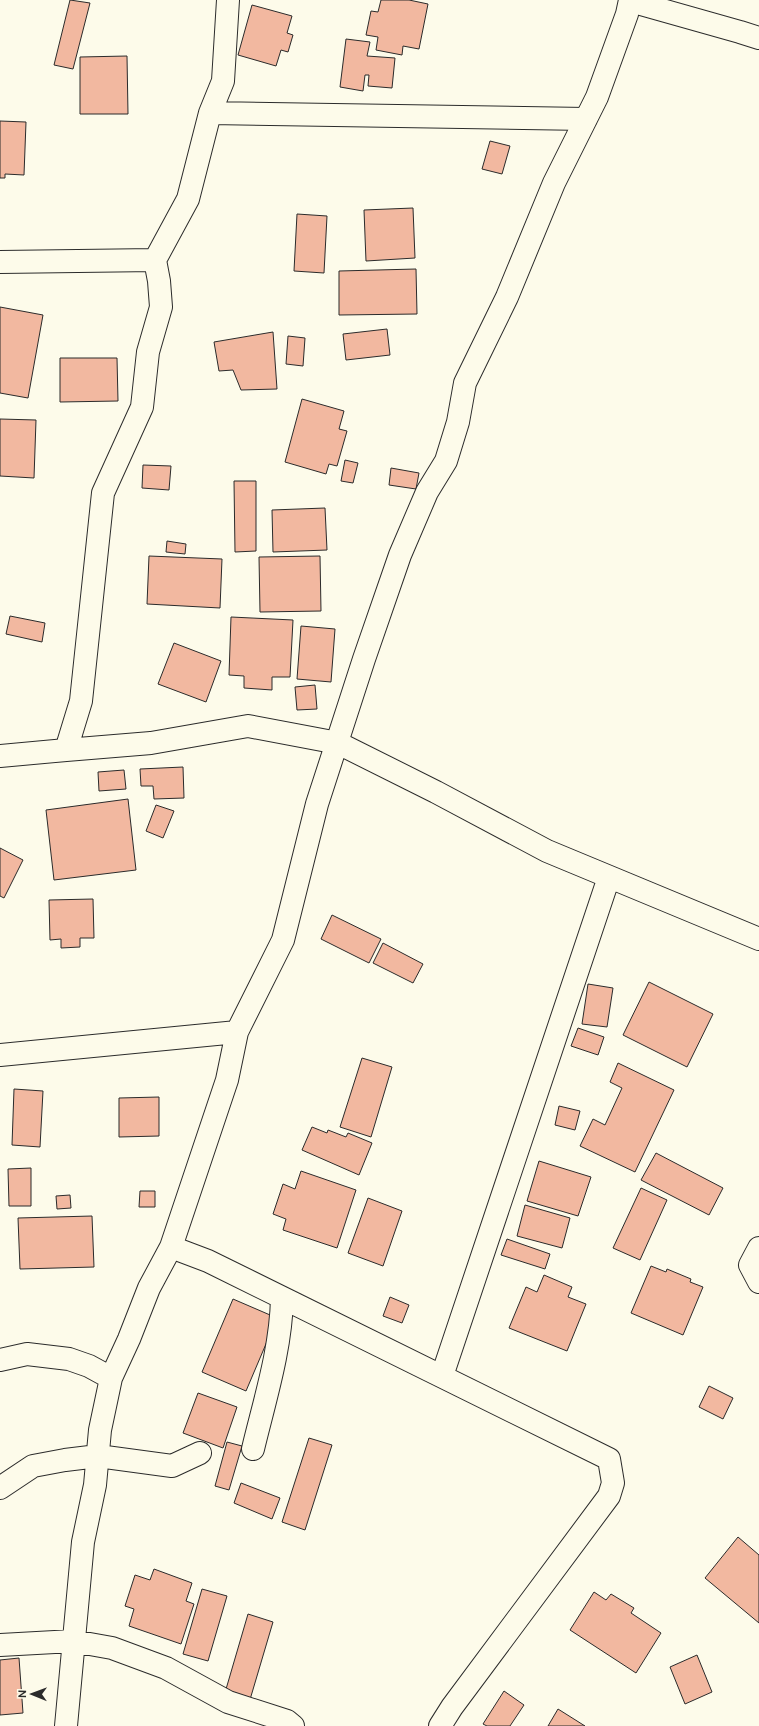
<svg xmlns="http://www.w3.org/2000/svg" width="759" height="1726" font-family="'DM Sans',sans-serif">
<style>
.building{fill:#f2b8a0;stroke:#2b2b2b}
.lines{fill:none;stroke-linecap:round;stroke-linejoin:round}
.minor-casing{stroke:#2b2b2b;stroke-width:24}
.minor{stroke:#fdfbea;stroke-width:22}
</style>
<rect width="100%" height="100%" fill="#fdfbea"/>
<!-- building -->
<path class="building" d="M 70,0 L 90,3 L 73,69 L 54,65 Z
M 381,0 L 409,0 L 428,4 L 419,49 L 403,46 L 402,55 L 376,50 L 378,37 L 366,35 L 371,11 L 378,12 Z
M 252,5 L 292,16 L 287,33 L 293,35 L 288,52 L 281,50 L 276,66 L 238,55 Z
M 346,39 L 370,42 L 367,56 L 395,58 L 392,88 L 368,86 L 369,75 L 365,75 L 363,91 L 340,87 Z
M 127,56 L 128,114 L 80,114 L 80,57 Z
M 0,121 L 26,122 L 24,175 L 5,174 L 5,178 L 0,178 Z
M 490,141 L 510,146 L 502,174 L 482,169 Z
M 413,208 L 415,258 L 366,261 L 364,210 Z
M 297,214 L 327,216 L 324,273 L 294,271 Z
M 416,269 L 417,314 L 339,315 L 339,271 Z
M 0,307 L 43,315 L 28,398 L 0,393 Z
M 387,329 L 390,355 L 346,360 L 343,334 Z
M 273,332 L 277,389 L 241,390 L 233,370 L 219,371 L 214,342 Z
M 288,336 L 305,338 L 303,366 L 286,364 Z
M 60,358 L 117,358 L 118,401 L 60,402 Z
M 302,399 L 344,411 L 339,429 L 347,431 L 337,466 L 329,464 L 326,474 L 285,462 Z
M 0,419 L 36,420 L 34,478 L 0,476 Z
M 345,460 L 358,463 L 353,483 L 341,481 Z
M 143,465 L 171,466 L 169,490 L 142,488 Z
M 391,468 L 419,473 L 416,489 L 389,485 Z
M 234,481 L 256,481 L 256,551 L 235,552 Z
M 325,508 L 327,550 L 273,552 L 272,510 Z
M 167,541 L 186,544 L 185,554 L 166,552 Z
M 149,556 L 222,559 L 220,608 L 147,604 Z
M 320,556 L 321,611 L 260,612 L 259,557 Z
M 10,616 L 45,623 L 42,642 L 6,634 Z
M 231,617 L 293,620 L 290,677 L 272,677 L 272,690 L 244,688 L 244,676 L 229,675 Z
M 301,626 L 335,629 L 331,682 L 297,679 Z
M 174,643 L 221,661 L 206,702 L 158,684 Z
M 315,685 L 317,709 L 297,710 L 295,687 Z
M 183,767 L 184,798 L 154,799 L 153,786 L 141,786 L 140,769 Z
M 124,770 L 126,789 L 99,791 L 98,772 Z
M 128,799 L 136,870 L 54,880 L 46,810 Z
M 156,805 L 174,811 L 163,838 L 146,831 Z
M 0,848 L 23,860 L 4,898 L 0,896 Z
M 93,899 L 94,938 L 80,938 L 80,947 L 61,948 L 61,939 L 50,940 L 49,900 Z
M 332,915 L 381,939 L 369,963 L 321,939 Z
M 383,943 L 423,964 L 413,983 L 373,963 Z
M 649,982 L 713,1014 L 687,1067 L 623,1035 Z
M 588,984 L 613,988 L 607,1027 L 582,1024 Z
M 578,1028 L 604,1037 L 598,1055 L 571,1046 Z
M 362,1058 L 392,1067 L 371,1137 L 340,1127 Z
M 618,1063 L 674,1090 L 635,1172 L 580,1146 L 593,1119 L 605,1125 L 622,1088 L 610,1082 Z
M 14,1089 L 43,1091 L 40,1147 L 12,1145 Z
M 159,1097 L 159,1136 L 119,1137 L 119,1098 Z
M 559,1106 L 580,1111 L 575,1130 L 555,1125 Z
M 312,1127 L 327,1133 L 328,1130 L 346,1137 L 348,1133 L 372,1143 L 359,1175 L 302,1150 Z
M 656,1153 L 723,1188 L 709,1215 L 641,1180 Z
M 539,1161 L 591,1177 L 578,1216 L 527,1201 Z
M 31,1168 L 31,1206 L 9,1206 L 8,1169 Z
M 301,1171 L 356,1190 L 337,1248 L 283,1230 L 286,1219 L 273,1214 L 283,1184 L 295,1189 Z
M 641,1188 L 667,1200 L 640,1260 L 613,1248 Z
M 140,1191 L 155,1191 L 155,1207 L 139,1207 Z
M 70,1195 L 71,1208 L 57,1209 L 56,1196 Z
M 368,1198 L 402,1211 L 383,1266 L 348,1253 Z
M 525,1205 L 570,1218 L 562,1248 L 517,1236 Z
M 92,1216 L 94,1267 L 20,1269 L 18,1218 Z
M 507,1239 L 550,1254 L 545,1269 L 501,1255 Z
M 651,1266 L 666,1272 L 667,1269 L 691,1279 L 690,1282 L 703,1287 L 683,1335 L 631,1313 Z
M 544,1275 L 572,1287 L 568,1297 L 586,1304 L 567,1351 L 509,1328 L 526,1287 L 537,1292 Z
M 390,1297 L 409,1305 L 402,1323 L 383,1316 Z
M 233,1299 L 277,1318 L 246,1391 L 202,1372 Z
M 709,1386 L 733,1398 L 723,1419 L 699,1407 Z
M 198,1393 L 237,1407 L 223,1448 L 183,1433 Z
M 309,1438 L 332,1445 L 305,1530 L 282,1522 Z
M 227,1442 L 242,1446 L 229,1490 L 215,1486 Z
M 241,1483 L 280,1498 L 272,1519 L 234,1503 Z
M 738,1537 L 759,1555 L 759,1623 L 705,1578 Z
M 154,1569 L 192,1583 L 186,1601 L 194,1604 L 181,1644 L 129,1626 L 134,1609 L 125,1606 L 135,1575 L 150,1580 Z
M 202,1589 L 227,1596 L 208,1661 L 183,1654 Z
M 594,1592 L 606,1600 L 611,1594 L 634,1608 L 631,1613 L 661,1633 L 636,1673 L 570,1630 Z
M 248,1614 L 273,1622 L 249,1703 L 224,1696 Z
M 697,1655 L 712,1692 L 685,1704 L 670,1667 Z
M 19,1658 L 23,1713 L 0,1715 L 0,1660 Z
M 504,1691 L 524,1705 L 510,1726 L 487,1726 L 483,1724 Z
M 558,1709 L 585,1726 L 548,1726 Z"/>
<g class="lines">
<!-- minor casing -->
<g class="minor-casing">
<path id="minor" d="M 228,0 L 223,81 L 210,113 L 188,199 L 155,260 L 159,281 L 161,307 L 148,352 L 142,407 L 103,493 L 81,701 L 66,750 L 151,743 L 248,726 L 338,743 L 436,792 L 547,851 L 759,939
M 630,1 L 740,32 L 759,38
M 210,113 L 586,119
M 0,262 L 155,260
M 0,756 L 66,750
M 0,1055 L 237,1032
M 171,1247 L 208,1261 L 609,1459 L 613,1483 L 609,1496 L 452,1707 L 440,1726
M 759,1248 L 750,1265 L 759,1282
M 0,1360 L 27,1354 L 69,1359 L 89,1366 L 111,1378
M 442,1376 L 609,877
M 253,1449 C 265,1399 281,1349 282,1298
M 0,1488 L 33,1466 L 65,1460 L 98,1456 L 172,1466 L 200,1453
M 0,1645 L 73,1641 L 112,1648 L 166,1668 L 228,1702 L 287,1721 L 293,1726
M 66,1726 L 83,1542 L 95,1485 L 100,1430 L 111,1378 L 129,1339 L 149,1288 L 171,1247 L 227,1080 L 237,1032 L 283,940 L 317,804 L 364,659 L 400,555 L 427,492 L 446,461 L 458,422 L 465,383 L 507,297 L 554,183 L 597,97 L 627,14 L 630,0"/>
</g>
<!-- minor -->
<use href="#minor" class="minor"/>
</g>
<!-- north arrow -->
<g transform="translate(32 1694) rotate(271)" stroke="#fdfbea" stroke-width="3" paint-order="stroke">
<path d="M0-3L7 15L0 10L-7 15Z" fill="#2b2b2b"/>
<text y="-6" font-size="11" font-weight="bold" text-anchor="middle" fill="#2b2b2b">N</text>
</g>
</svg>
